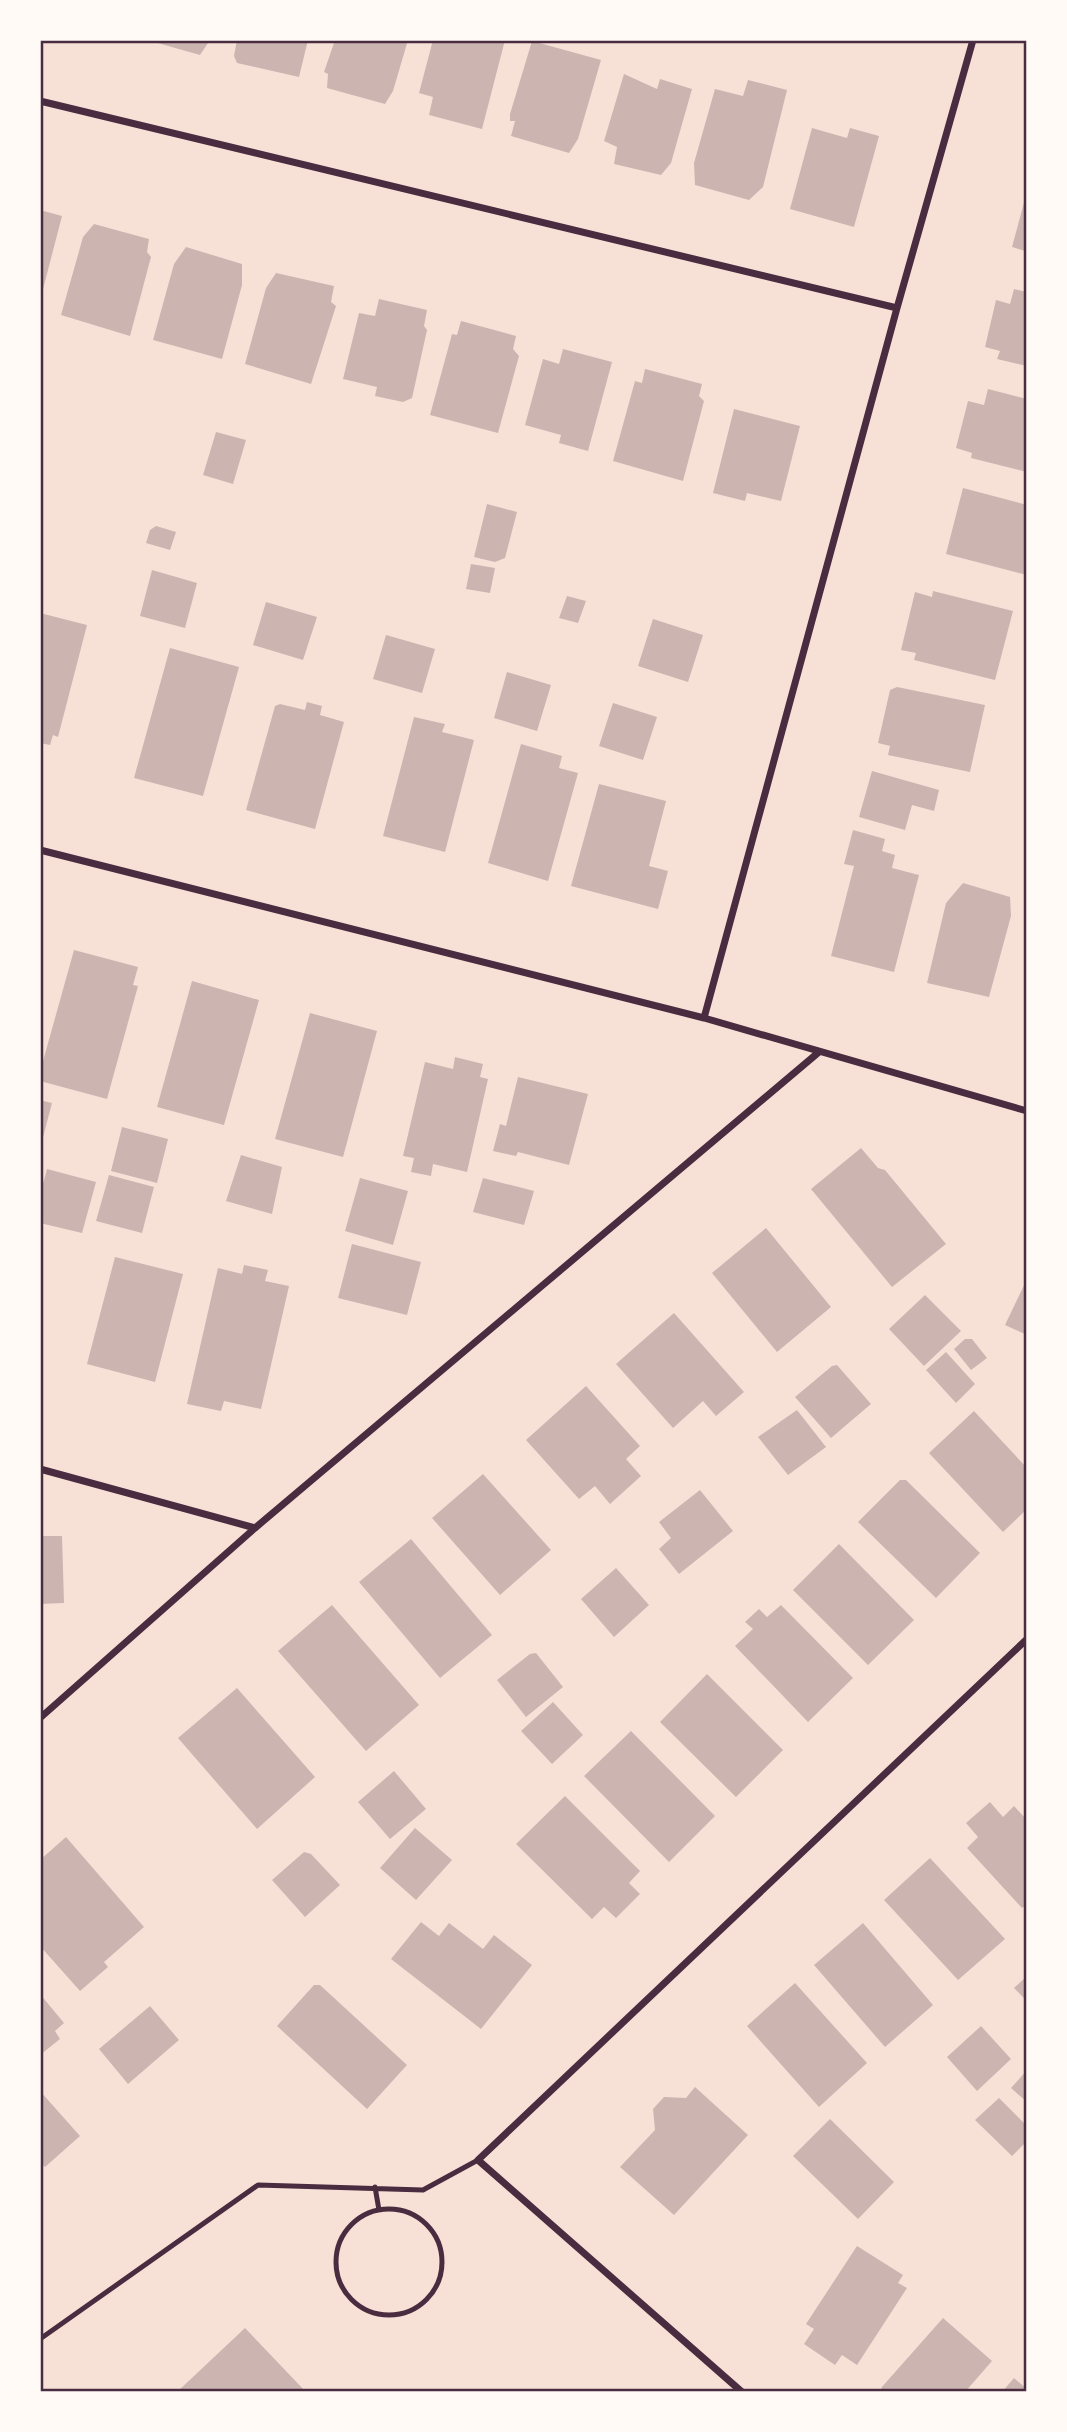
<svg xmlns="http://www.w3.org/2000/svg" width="1067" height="2432" font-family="'Sofia Sans Condensed',sans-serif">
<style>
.building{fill:#ccb4b1}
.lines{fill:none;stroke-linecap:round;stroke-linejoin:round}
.service{stroke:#4a2c40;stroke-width:5}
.minor{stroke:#4a2c40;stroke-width:7}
.neatline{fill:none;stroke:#4a2c40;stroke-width:2.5}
</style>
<rect width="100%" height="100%" fill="#f7e1d7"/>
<!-- building -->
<path class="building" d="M 147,40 L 210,40 L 200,55 Z
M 237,40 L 308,40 L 299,77 L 237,63 L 234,56 Z
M 335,40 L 408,40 L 393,91 L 385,104 L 327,88 L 328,74 L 324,72 Z
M 433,40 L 505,40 L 482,129 L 429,115 L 433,97 L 419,93 Z
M 532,41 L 601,60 L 578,139 L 569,153 L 511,136 L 515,121 L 510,121 L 510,114 Z
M 624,74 L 657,89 L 660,79 L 692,89 L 671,163 L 661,175 L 614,164 L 617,147 L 604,141 Z
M 748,80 L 787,90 L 763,187 L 749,200 L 695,185 L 694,163 L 715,89 L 743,96 Z
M 812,128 L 847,138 L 850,128 L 879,136 L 854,227 L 790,209 Z
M 1026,195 L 1027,195 L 1027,256 L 1024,255 L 1025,251 L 1012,247 Z
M 40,210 L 62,216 L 41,297 L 40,297 Z
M 94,224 L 149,239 L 147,252 L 151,257 L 130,336 L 61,315 L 83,237 Z
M 186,247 L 242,264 L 242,285 L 222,359 L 153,340 L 174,264 Z
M 276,273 L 334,286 L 331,302 L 336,306 L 311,384 L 245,364 L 266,288 Z
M 1014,289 L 1027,292 L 1027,366 L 997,359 L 1000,351 L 985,347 L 996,300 L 1010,304 Z
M 379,299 L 427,310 L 424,326 L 427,330 L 412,398 L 403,402 L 375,396 L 377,387 L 343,379 L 359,313 L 375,316 Z
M 461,321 L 516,336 L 513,349 L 519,356 L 498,433 L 430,415 L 452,334 L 457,335 Z
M 563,349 L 612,362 L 588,451 L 559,443 L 561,435 L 525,425 L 543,359 L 559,364 Z
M 645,369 L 702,384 L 699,396 L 704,401 L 683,481 L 613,461 L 635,381 L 642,383 Z
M 988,389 L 1027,399 L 1027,472 L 971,458 L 972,453 L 956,448 L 968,401 L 984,405 Z
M 734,409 L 800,426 L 781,501 L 747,493 L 745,501 L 713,493 Z
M 216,432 L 246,440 L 233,484 L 203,475 Z
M 963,488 L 1027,505 L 1027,575 L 946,554 Z
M 487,504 L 517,512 L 505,558 L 495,562 L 474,557 Z
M 156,526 L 176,532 L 170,550 L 146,543 L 150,530 Z
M 471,564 L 495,568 L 490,593 L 466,589 Z
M 152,570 L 197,583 L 185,628 L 140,616 Z
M 933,591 L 1013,611 L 995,680 L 914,660 L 916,653 L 901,650 L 915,592 L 932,597 Z
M 567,596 L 586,601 L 578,623 L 559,618 Z
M 266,602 L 317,617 L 303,660 L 253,645 Z
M 40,613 L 87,625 L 58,737 L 53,735 L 50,745 L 40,743 Z
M 653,619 L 703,635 L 688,682 L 638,666 Z
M 386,635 L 435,649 L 422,693 L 373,679 Z
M 170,648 L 239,667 L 203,796 L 134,778 Z
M 507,672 L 551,685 L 537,731 L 494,718 Z
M 897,687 L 985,705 L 970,772 L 888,755 L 890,746 L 878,743 L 890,690 Z
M 307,702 L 322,706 L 320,715 L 344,722 L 315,829 L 246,810 L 275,706 L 280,704 L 305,710 Z
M 613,703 L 657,717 L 643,760 L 599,746 Z
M 414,717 L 445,724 L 442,732 L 474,740 L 445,852 L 383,836 Z
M 521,744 L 562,756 L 559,768 L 578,773 L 548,881 L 488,863 Z
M 872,771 L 939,790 L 934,811 L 912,805 L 905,830 L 859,817 Z
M 599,784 L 666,801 L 649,866 L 668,871 L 658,909 L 571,886 Z
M 853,830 L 885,839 L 882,851 L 895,855 L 892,868 L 919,875 L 894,972 L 831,956 L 854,866 L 844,864 Z
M 963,883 L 1010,897 L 1011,916 L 989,997 L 927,983 L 946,903 Z
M 74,950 L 138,967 L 133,985 L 138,986 L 107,1099 L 40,1081 L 40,1072 Z
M 192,981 L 259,1000 L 224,1125 L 157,1107 Z
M 310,1013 L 377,1031 L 343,1157 L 275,1139 Z
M 455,1057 L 483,1064 L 480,1077 L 488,1079 L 467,1172 L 433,1164 L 431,1176 L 411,1172 L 414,1158 L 403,1156 L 425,1062 L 453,1069 Z
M 518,1077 L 588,1094 L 569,1165 L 518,1152 L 516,1156 L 493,1151 L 500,1124 L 506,1126 Z
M 40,1100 L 52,1103 L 41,1145 L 40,1145 Z
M 122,1127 L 168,1139 L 157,1183 L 111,1171 Z
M 861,1148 L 878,1168 L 885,1170 L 946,1244 L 892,1287 L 811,1189 Z
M 241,1155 L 282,1167 L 272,1214 L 226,1201 Z
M 47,1169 L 96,1182 L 82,1233 L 40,1223 L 40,1195 Z
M 109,1175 L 154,1187 L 142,1233 L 96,1221 Z
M 360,1178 L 408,1191 L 393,1245 L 345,1231 Z
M 483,1178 L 534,1191 L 524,1225 L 473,1212 Z
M 766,1228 L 831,1307 L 777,1352 L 712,1273 Z
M 352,1244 L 421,1262 L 407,1315 L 338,1298 Z
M 115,1257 L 183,1274 L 155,1382 L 87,1364 Z
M 244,1265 L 268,1270 L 265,1281 L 289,1286 L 261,1409 L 224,1401 L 221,1411 L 187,1404 L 218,1268 L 242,1274 Z
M 1027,1279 L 1027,1335 L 1005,1325 Z
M 925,1295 L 961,1331 L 924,1366 L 889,1329 Z
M 674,1313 L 744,1392 L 716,1416 L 703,1401 L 673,1428 L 616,1364 Z
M 965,1339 L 972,1339 L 987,1358 L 971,1370 L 954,1349 Z
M 946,1352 L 975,1384 L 956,1403 L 926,1370 Z
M 837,1365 L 871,1404 L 831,1438 L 795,1397 L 832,1366 Z
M 586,1386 L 640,1446 L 626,1459 L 641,1476 L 610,1504 L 595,1486 L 579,1499 L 526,1440 Z
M 797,1410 L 826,1447 L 788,1475 L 758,1437 Z
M 974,1411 L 1027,1468 L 1027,1509 L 1003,1532 L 929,1453 Z
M 483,1474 L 551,1550 L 500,1595 L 432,1518 Z
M 900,1480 L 906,1480 L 980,1553 L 936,1598 L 858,1522 Z
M 700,1490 L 733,1531 L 679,1574 L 659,1549 L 671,1538 L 659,1522 Z
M 40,1536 L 62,1536 L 64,1603 L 40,1604 Z
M 411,1539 L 492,1635 L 440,1678 L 359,1582 Z
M 839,1544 L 914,1620 L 868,1665 L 793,1590 Z
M 616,1568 L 649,1605 L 614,1637 L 581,1599 Z
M 332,1605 L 419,1705 L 366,1751 L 278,1651 Z
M 781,1605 L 853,1678 L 808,1722 L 735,1646 L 753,1629 L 745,1622 L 759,1609 L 767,1617 Z
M 536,1653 L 563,1687 L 526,1717 L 497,1680 L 530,1654 Z
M 707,1674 L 783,1750 L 736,1797 L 660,1722 Z
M 237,1688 L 315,1777 L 257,1829 L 178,1738 Z
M 553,1702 L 583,1735 L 552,1764 L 521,1731 Z
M 631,1731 L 715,1816 L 669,1862 L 584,1776 Z
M 394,1771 L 426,1809 L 390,1839 L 358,1802 Z
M 565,1796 L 640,1871 L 629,1883 L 640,1894 L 616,1918 L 604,1907 L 592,1919 L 516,1844 Z
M 990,1802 L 1003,1817 L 1014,1806 L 1027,1820 L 1027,1904 L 1022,1908 L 967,1848 L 978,1837 L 966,1823 Z
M 415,1828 L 452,1860 L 416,1900 L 380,1868 Z
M 66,1837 L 144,1927 L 104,1962 L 108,1967 L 80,1991 L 40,1946 L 40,1860 Z
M 304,1852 L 311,1854 L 340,1885 L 305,1917 L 272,1880 Z
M 930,1858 L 1005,1939 L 958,1980 L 884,1900 Z
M 421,1922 L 439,1936 L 449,1923 L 483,1949 L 494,1935 L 532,1965 L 481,2029 L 391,1959 Z
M 863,1923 L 933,2005 L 885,2047 L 814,1965 Z
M 1027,1976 L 1027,2001 L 1014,1988 Z
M 795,1983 L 867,2063 L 819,2107 L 747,2026 Z
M 314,1985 L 320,1985 L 407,2065 L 367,2109 L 277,2026 Z
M 40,1994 L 64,2023 L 55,2031 L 60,2039 L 40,2055 Z
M 150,2006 L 179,2040 L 128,2084 L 99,2049 Z
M 981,2026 L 1011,2059 L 977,2091 L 947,2057 Z
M 1027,2070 L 1027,2102 L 1011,2088 Z
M 695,2087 L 748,2135 L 674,2215 L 620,2167 L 655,2130 L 653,2109 L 664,2097 L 686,2098 Z
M 40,2091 L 80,2136 L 45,2167 L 40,2162 Z
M 999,2098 L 1027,2126 L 1027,2141 L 1012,2156 L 975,2120 Z
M 830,2119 L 894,2182 L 858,2219 L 793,2156 Z
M 857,2246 L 903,2275 L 898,2283 L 907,2288 L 857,2365 L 842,2355 L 835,2365 L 804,2344 L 814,2329 L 806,2324 Z
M 943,2318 L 992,2361 L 965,2392 L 886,2392 L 881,2388 Z
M 245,2328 L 306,2392 L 177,2392 Z
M 1014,2378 L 1027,2389 L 1027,2392 L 1002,2392 Z"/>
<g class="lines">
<!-- service -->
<path class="service" d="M 375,2187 L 379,2210
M336 2262a53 53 0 1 1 106 0a53 53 0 1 1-106 0Z
M 40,2339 L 258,2185 L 423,2190 L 478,2160"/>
<!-- minor -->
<path class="minor" d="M 40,101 L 897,308
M 40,850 L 704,1018 L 1027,1111
M 704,1018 L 897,308 L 973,40
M 40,1469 L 255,1528
M 40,1718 L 255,1528 L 819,1052
M 742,2392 L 478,2160 L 1027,1639"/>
</g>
<!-- border -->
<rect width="1067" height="2432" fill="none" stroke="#fffaf5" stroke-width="84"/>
<rect x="42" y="42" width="983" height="2348" class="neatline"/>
</svg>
